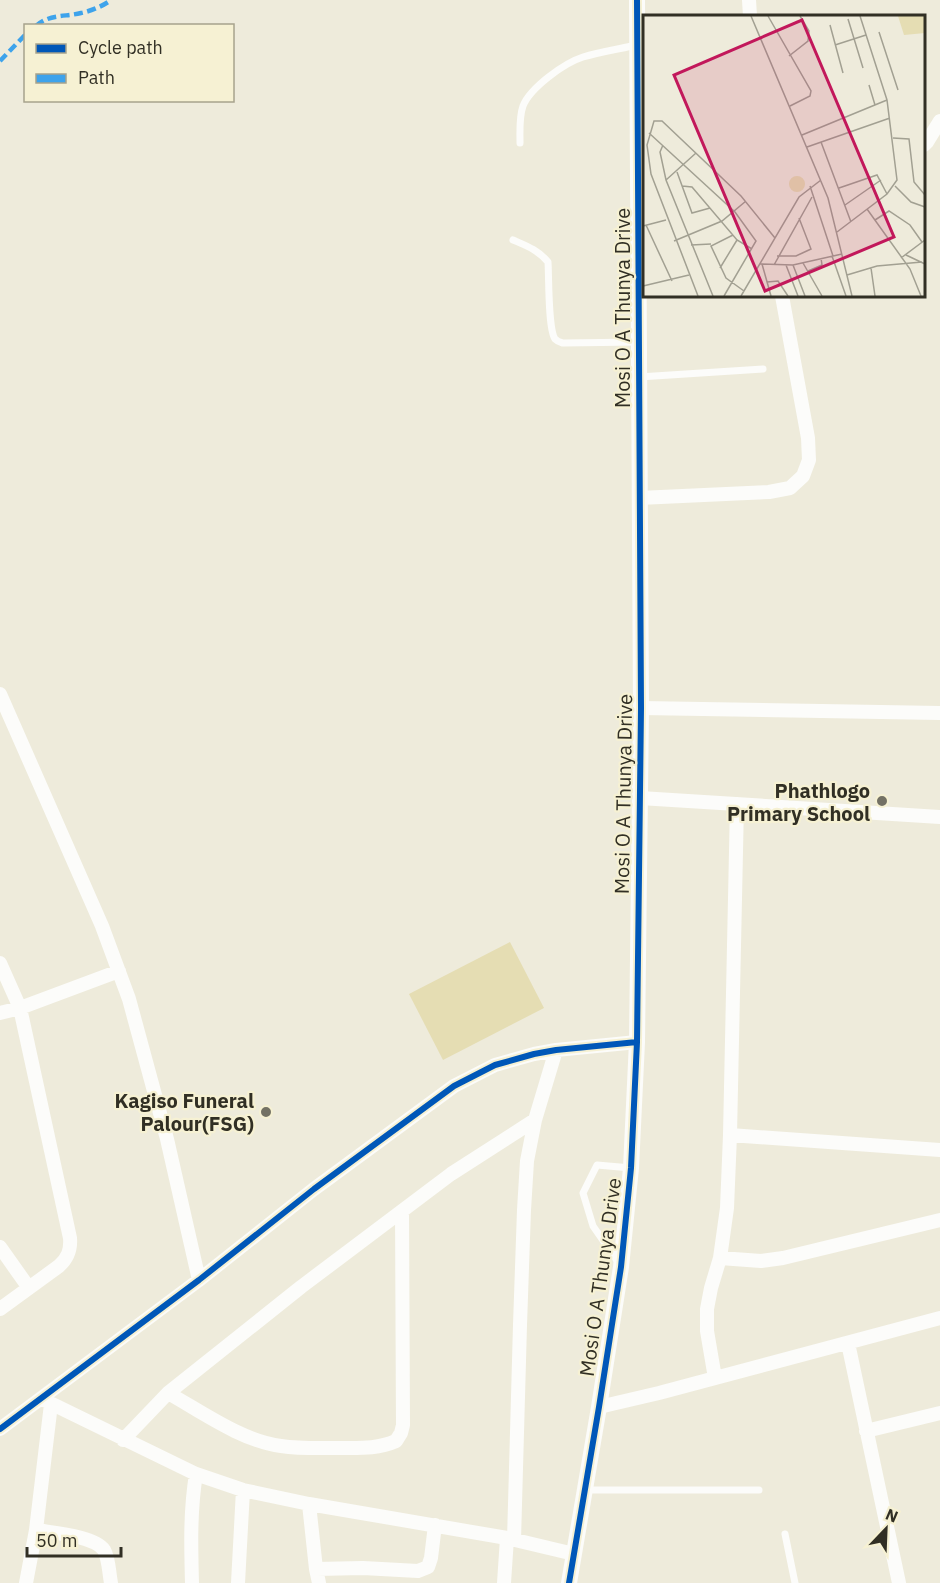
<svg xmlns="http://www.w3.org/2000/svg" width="940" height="1583" font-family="'IBM Plex Sans',sans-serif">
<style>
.green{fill:#e5ddb3}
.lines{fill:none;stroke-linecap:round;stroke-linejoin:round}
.service{stroke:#fcfcfa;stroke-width:7}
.minor{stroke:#fcfcfa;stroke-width:14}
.tertiary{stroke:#fcfcfa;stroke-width:16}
.quiet{stroke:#3ea3eb;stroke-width:4.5;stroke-dasharray:9 4.5;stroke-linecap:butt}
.cycleway-casing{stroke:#f6f1d3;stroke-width:10}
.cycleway{stroke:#0057b8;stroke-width:6}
.poi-dot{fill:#737164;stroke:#f6f1d3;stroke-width:2}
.labels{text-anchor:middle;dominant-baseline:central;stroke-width:4.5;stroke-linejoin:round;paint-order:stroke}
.street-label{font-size:20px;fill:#312f24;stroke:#f6f1d3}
.poi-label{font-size:20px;font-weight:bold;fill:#312f24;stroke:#f6f1d3;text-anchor:end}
.inset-road{fill:none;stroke:#a2a092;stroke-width:1.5}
.view{fill:#c2185b;fill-opacity:0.15;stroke:#c2185b;stroke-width:3}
.inset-edge{fill:none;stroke:#312f24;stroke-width:3}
</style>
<rect width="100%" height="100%" fill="#eeebdb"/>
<!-- green -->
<path class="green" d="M 510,942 L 544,1008 L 443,1060 L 409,994 Z"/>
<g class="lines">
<!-- service -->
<path class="service" d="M 520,143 C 520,131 519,117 523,106 C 530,88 564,63 583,57 C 600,52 619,49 637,45
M 513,240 C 527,246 538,250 548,262 C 549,277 548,329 555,339 C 558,342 559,342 563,343 L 639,342
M 639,377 L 763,369
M 618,1262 L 593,1226 L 583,1193 L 597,1165 L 631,1168
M 585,1490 L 759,1490
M 785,1534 L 795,1583"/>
<!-- minor -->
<path class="minor" d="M 749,0 L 750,16
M 924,145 L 927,142 L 940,121
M 639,498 L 769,492 L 790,488 L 803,476 L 809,460 L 808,438 L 782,296
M 0,694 L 102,926 L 129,999 L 167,1139 L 199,1280
M 641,708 L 940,713
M 640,798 L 940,817
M 0,963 L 20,1008 L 70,1238 C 71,1250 68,1258 59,1266 L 0,1309
M 0,1013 L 20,1008 L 119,971
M 730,1135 L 940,1150
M 0,1247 L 29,1288
M 720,1258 L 761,1261 L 783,1258 L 940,1220
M 848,1343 L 899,1583
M 715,1378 L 707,1331 L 707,1309 L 711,1288 L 720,1258 L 727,1208 L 730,1135 L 737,804
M 168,1393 C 202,1412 242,1441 281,1446 C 301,1449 321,1448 341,1448 C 360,1448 378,1449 396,1441 L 401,1433 L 403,1425 L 402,1212
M 42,1399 L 196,1474 L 243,1490 L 309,1504 L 507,1538 L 574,1554
M 599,1407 L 659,1393 L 940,1318
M 0,1429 L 199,1280 L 314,1189 L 454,1086 L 495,1065 L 534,1054 L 556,1050 L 637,1042
M 866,1431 L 940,1413
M 123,1440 L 168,1393 L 301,1287 L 451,1174 L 535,1120
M 309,1504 L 316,1569 L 319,1583
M 36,1530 C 53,1533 94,1536 104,1550 C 109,1559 109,1573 111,1583
M 514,1540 L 520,1325 L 524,1210 L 527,1161 L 535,1120 L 556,1050
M 316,1569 L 363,1568 L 418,1571 L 428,1567 L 431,1558 L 435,1525
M 26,1583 L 36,1530 L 51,1404
M 192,1583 C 191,1546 190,1511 196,1474
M 238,1583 L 243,1490
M 504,1583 L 507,1538"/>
<!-- tertiary -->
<path class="tertiary" d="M 569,1583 L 599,1407 L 621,1267 L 631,1168 L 637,1042 L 641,708 L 637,0"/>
<!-- quiet -->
<path class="quiet" d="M 36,26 C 49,14 65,17 81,13 C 91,11 103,6 111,0
M 0,61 L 26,34"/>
<!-- cycleway casing -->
<g class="cycleway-casing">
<path id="cycleway" d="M 0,1429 L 199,1280 L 314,1189 L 454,1086 L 495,1065 L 534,1054 L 556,1050 L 637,1042
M 569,1583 L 599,1407 L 621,1267 L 631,1168 L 637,1042 L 641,708 L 637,0"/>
</g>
<!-- cycleway -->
<use href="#cycleway" class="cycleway"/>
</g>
<!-- markers -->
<g class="poi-dot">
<circle cx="882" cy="801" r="6"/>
<circle cx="266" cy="1112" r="6"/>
</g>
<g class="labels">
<!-- street labels -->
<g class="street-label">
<text transform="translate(622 308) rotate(-90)">Mosi O A Thunya Drive</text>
<text transform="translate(623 794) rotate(-89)">Mosi O A Thunya Drive</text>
<text transform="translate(600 1277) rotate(-82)">Mosi O A Thunya Drive</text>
</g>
<!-- poi labels -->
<g class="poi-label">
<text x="870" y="790">Phathlogo<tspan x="870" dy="23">Primary School</tspan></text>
<text x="254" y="1100">Kagiso Funeral<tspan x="254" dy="23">Palour(FSG)</tspan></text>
</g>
</g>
<!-- overview -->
<g transform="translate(643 15)">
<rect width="282" height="282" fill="#eeebdb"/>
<path d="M 255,1 L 282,1 L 282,18 L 261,20 ZM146 169a8 8 0 1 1 16 0a8 8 0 1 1-16 0Z" fill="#e5ddb3"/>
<path class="inset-road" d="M 108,1 L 185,183 L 209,281M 125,1 L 168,76 L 167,81 L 147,91M 205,4 L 220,53M 187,10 L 200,58M 236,17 L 255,75M 192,30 L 223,20M 146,41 L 165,26 L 166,16 L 157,1M 226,70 L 232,90M 6,118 L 92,197 L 113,226 L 81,281M 159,120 L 244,85M 250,123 L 266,124 L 271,167 L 282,180M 178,127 L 208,207M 20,130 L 17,137 L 23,165 L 70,281M 164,132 L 247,103M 34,157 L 49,198 L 67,193M 23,165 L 53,138M 39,171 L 49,172 L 94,225 L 109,234M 167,171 L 190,241M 252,171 L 268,187 L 282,192M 196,173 L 234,160 L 244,179M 202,190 L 238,165M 224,194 L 267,254 L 278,281M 232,205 L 246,196 L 267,210 L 279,227M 3,210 L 29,266M 0,211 L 23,205M 194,217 L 244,179 L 254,165 L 244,85 L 217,1M 90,220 L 68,231 L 83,263 L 101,276M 31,226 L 79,206 L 103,186M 48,230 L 68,229M 263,240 L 282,249M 134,241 L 153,241 L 168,234 L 156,203M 189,241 L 203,281M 258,243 L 282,225M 160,248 L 179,281M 117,249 L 150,250 L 199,239M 119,249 L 128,281M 131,250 L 169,182M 143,250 L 155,281M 150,250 L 162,281M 77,253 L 94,225M 228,253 L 232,281M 165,256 L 179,250 L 178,243M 204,260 L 234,251 L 279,247M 124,267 L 135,266 L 145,281M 0,271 L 46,260M 55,281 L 8,159 L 4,130 L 11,106 L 19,106 L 98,181 L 132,223M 98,281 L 156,182 L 178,165"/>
<path class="view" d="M 159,5 L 251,222 L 122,276 L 31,60 Z"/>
<rect width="282" height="282" class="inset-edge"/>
</g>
<!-- legend -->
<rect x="24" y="24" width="210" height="78" fill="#f6f1d3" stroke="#a7a38d" stroke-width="1.5"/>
<rect x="36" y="44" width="30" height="9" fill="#0057b8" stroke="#a7a38d" stroke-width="1.5"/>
<text x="78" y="54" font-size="18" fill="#312f24">Cycle path</text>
<rect x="36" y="74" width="30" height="9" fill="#3ea3eb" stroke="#a7a38d" stroke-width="1.5"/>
<text x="78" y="84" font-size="18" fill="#312f24">Path</text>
<!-- north arrow -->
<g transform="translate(886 1529) rotate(23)" stroke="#f6f1d3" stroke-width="4.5" paint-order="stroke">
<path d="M0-4.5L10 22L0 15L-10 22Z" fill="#312f24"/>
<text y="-9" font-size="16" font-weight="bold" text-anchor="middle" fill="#312f24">N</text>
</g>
<!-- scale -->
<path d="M27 1547v9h94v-9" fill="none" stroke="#312f24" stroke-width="3"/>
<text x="36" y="1547" font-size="18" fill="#312f24" stroke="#f6f1d3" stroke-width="4.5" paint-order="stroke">50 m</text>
</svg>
